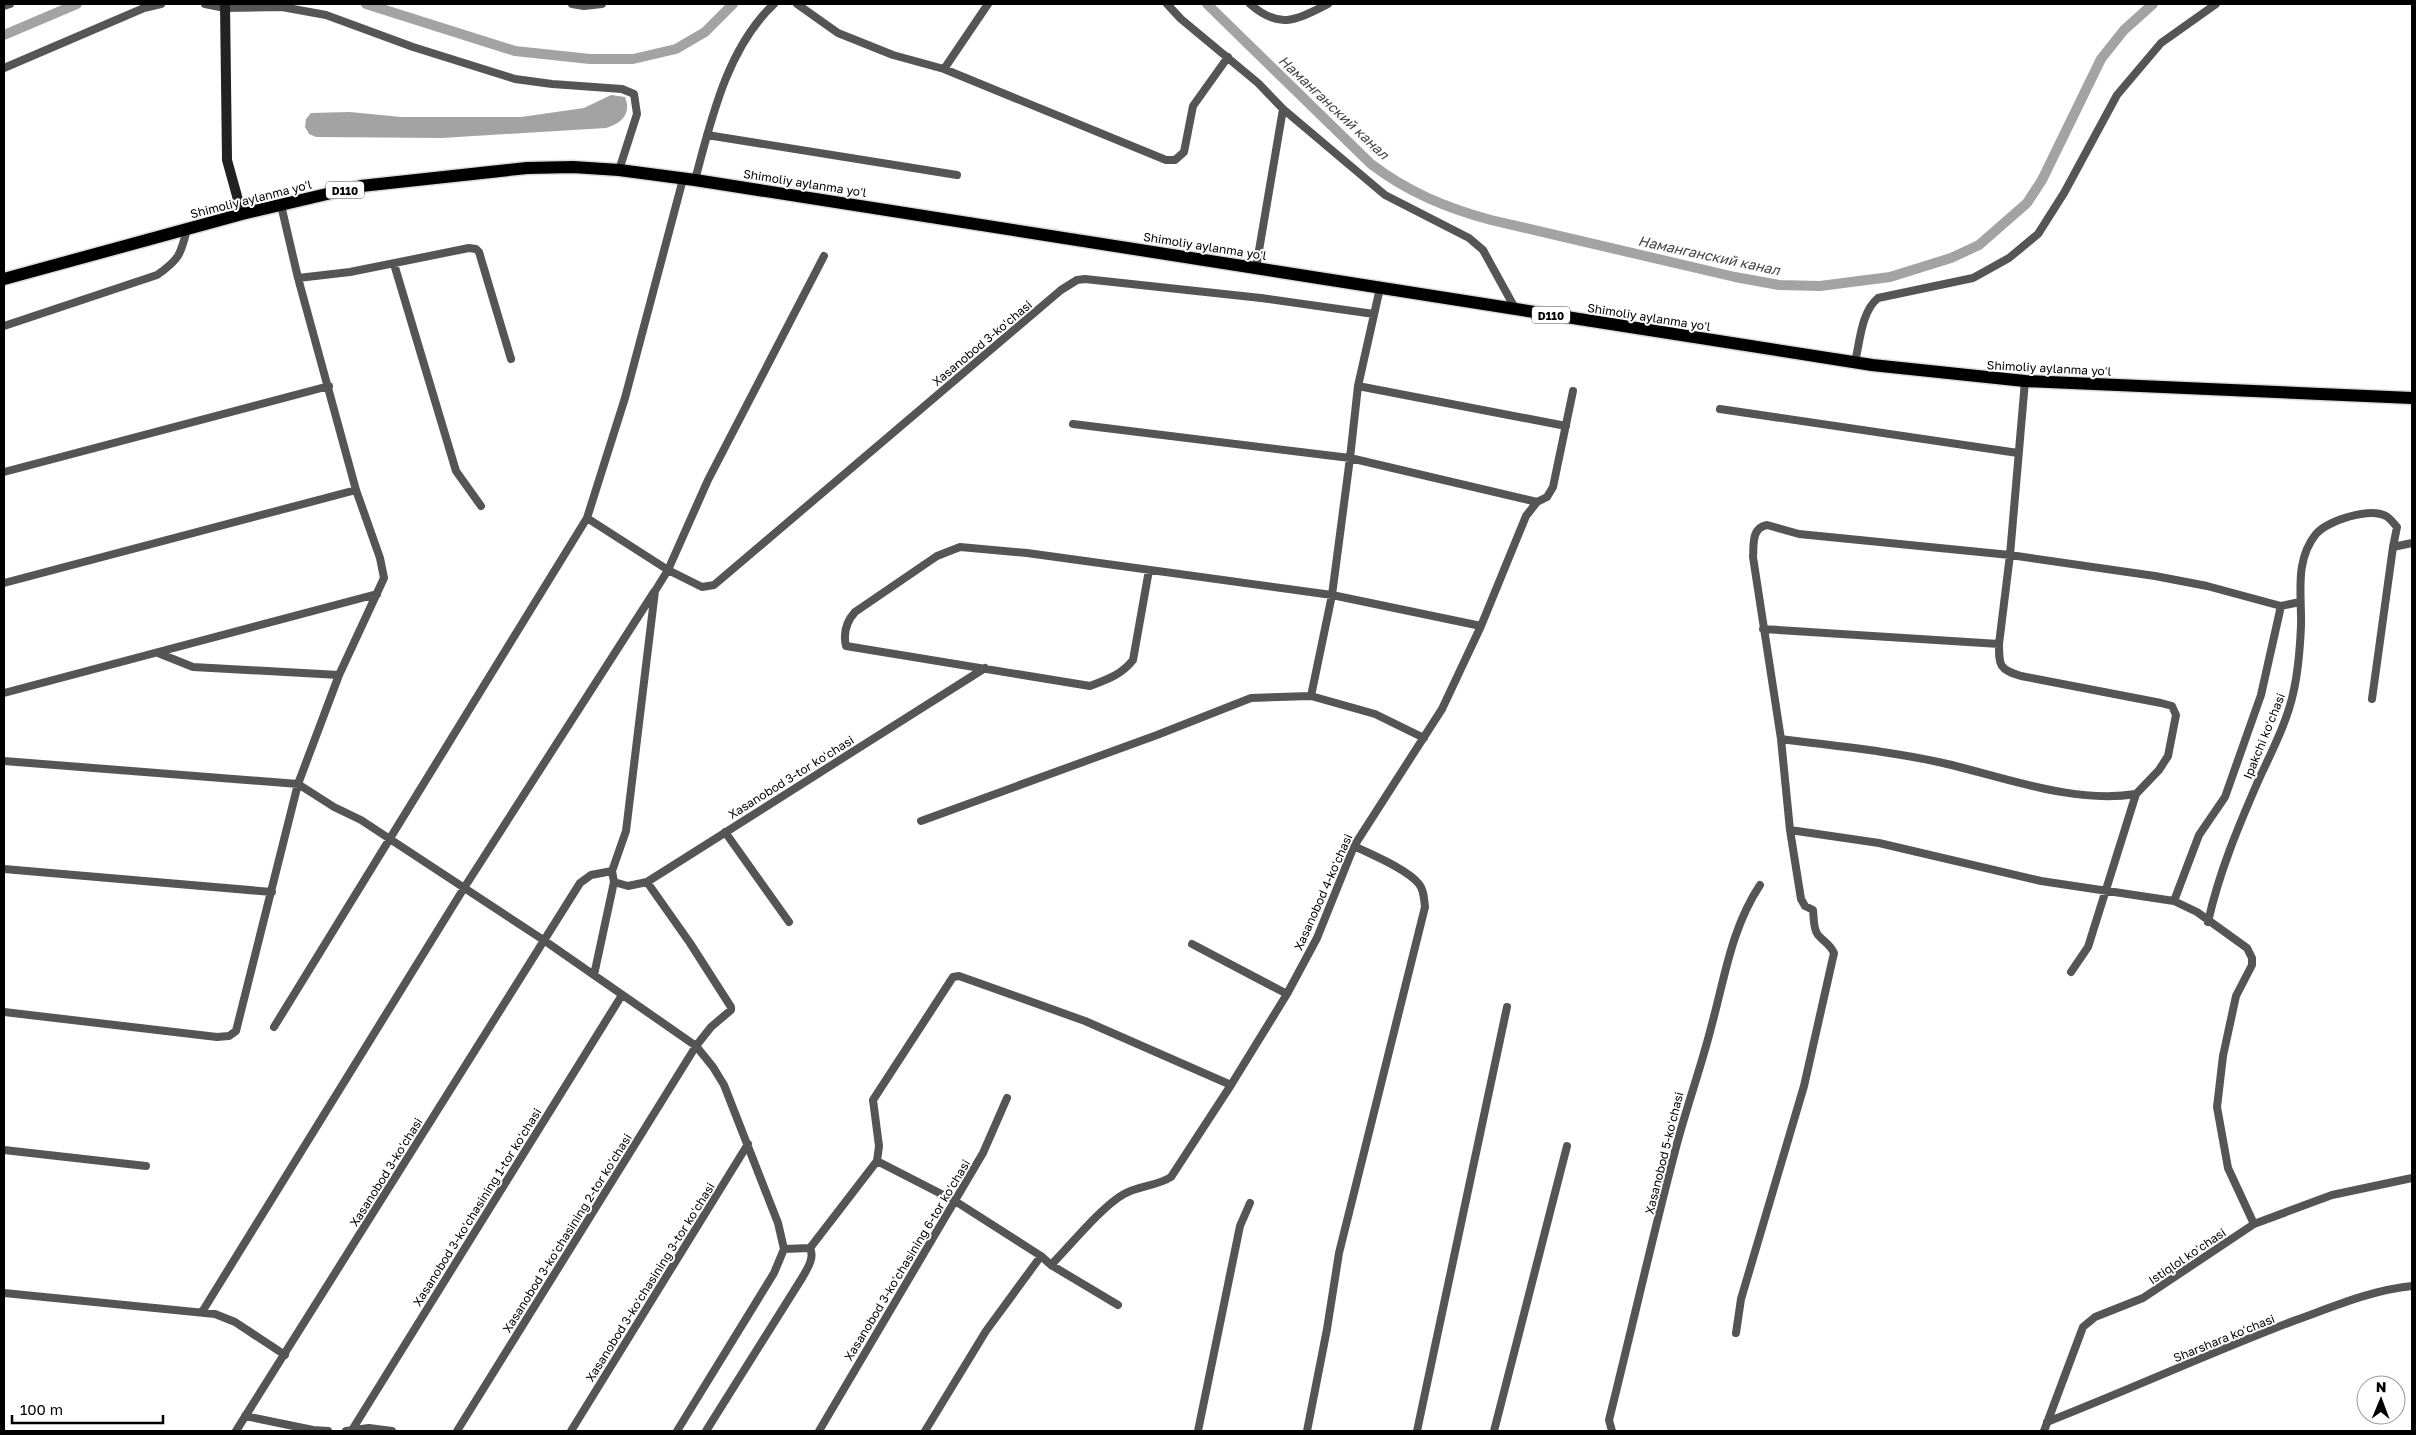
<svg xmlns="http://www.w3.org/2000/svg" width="2416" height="1435" font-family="'Golos Text',sans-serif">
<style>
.water{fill:#a3a3a3}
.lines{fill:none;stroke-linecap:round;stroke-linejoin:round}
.canal{stroke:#a3a3a3;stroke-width:10}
.primary-casing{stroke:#dbdbdb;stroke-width:15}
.minor{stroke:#555;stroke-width:8}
.secondary{stroke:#222;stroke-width:10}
.primary{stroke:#000;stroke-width:12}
.labels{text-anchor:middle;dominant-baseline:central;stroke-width:4;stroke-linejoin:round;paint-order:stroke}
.shield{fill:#fff;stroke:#4c4c4c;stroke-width:1}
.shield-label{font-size:11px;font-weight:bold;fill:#000}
.street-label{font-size:12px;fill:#000;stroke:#fff}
.water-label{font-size:14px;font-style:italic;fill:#444;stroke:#fff}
</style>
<rect width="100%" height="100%" fill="#fff"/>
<!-- water -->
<path class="water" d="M 611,95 L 625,97 C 632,114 621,124 606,128 L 442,138 L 316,137 L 309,134 L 305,127 L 306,119 L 311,113 L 350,112 L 401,117 L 521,117 L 584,108 Z"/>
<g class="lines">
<!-- canal -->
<path class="canal" d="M 366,4 L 515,51 L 590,59 L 633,59 L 676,49 L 705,32 L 733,4
M 1207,4 L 1371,164 C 1408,192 1446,208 1491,220 L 1735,277 L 1779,285 L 1820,286 L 1890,277 L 1951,258 L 1979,245 L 2027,203 L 2042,180 L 2101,59 L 2124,30 L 2153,4
M 4,35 L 77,4"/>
<!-- primary casing -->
<g class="primary-casing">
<path id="primary" d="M 4,279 L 242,214 L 361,186 L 527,168 L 573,167 L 619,170 L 695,180 L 1872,365 L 2025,381 L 2412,398"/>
</g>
<!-- minor -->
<path class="minor" d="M 205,4 L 225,8 L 282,7 L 326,15 L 413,47 L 515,79 L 552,84 L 622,89 L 634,94 L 637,114 L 619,170
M 572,4 L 584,6 L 602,4
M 797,4 L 838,33 L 893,55 L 944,69 L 1166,160 L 1175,160 L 1184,152 L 1193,106 L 1228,57
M 1167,4 L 1181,19 L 1258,83 L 1283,109 L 1385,195 L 1469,238 L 1483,250 L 1516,310
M 1250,4 C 1280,30 1296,20 1328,4
M 4,6 L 10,4
M 4,68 L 144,8 L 161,4
M 944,69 L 988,4
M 707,135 L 957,175
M 695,180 C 711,120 727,48 774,4
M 394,264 L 456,471 L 481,506
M 1256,268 L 1283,109
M 298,278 L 350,272 L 469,248 L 476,249 L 479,252 L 511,359
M 1380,288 L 1358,386 L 1566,426
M 4,326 L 157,275 C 179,260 181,254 187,229
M 1855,362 C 1860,342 1861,312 1878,298 L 1973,278 L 2009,258 L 2038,234 L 2064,193 L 2117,95 L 2161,43 L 2216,4
M 1358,386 L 1350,458 L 1332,595 L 1311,696 L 1375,714 L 1424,738
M 1720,409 L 2018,453
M 1073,424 L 1350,458 L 1537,502
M 4,472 L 329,386
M 587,518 L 668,570 L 702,587 L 714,585 L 1061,290 L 1077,280 L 1085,279 L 1261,298 L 1374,314
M 1149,570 L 1133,660 C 1121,675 1108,679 1090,686 L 846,646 C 843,633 846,622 855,612 L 937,556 L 960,547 L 1027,553 L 1332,595 L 1481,626
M 4,583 L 356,490
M 2281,606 L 2300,602
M 1763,629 L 1999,644 L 2010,555 L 2025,381
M 1999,644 C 1999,666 1999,669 2021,676 L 2161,703 L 2172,706 L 2176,715 L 2168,756 L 2159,770 L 2136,794 L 2088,947 L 2071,972
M 158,653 L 193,667 L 339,675
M 4,693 L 377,594
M 2372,699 L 2393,547
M 1781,739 C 1835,746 1890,751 1943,763 C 2005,777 2072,804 2136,794
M 4,761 L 298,784 L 334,807 L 361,820 L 545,941 L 696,1046 L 713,1067 L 724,1085 L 778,1223 L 784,1249 L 774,1273 L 677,1431
M 921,821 L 1157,735 L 1251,698 L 1311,696
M 1790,830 L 1879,843 L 2041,881 L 2174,901
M 725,832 L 789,922
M 4,869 L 272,892
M 612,871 L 614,882 L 628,886 L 647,882 L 985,668
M 2208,922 C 2219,872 2239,825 2259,779 C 2271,753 2287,722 2293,694 C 2298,673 2300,648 2301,626 C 2302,596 2294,561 2316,534 C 2327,521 2369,507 2386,516 C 2390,518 2394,524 2397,527 L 2393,547 L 2412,543
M 1192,944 L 1287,994
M 594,975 L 614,882
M 4,1012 L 217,1037 L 229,1036 L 236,1031 L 298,784 L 339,675 L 384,578 L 380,558 L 356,490 L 298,278 L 281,205
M 274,1027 L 587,518 L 625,398 L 683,179
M 4,1150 L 146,1166
M 877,1161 L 955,1201 L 1041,1256 L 1051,1265 L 1118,1305
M 784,1249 L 810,1248 L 877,1161 L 879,1146 L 873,1100 L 953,977 L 959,976 L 1085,1021 L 1231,1085
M 1051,1265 C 1069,1247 1102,1206 1124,1194 C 1138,1186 1157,1186 1171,1177 L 1231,1085 L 1287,994 L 1317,938 L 1354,846 L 1442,709 L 1481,626 L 1526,516 L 1537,502 L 1547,497 L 1553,487 L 1573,391
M 4,1293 L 215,1314 L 235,1322 L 285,1355
M 202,1312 L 464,888 L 654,592
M 1736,1333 L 1741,1299 L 1804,1086 L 1834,953 C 1830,944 1824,942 1818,935 C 1813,929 1814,918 1813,910 L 1805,906 L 1801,899 L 1790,830 L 1781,739 L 1753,557 C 1754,545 1751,528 1767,525 L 1799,534 L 2010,555 L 2155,576 L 2207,586 L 2281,606 L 2261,695 L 2225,797 L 2199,835 L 2174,901 L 2197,912 L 2247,948 L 2252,958 L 2252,965 L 2236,996 L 2223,1056 L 2217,1107 L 2228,1168 L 2254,1224
M 245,1416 L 313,1430 L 328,1431
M 2047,1422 C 2131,1389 2212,1352 2296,1320 C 2335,1306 2372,1290 2412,1286
M 352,1430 L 622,995
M 236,1431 L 580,883 L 591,875 L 612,871 L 626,831 L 655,591 L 668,570 L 708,480 L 824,256
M 346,1431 L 369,1428 L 392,1431
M 457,1431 L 696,1046 L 711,1027 L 731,1010 L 731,1007 L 690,943 L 647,882
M 571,1431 L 748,1144
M 706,1431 L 802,1278 C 807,1269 815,1258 810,1248
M 819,1431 L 983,1153 L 1007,1098
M 925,1431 L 986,1331 L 1041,1256
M 1198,1431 L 1240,1226 L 1250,1203
M 1307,1431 L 1327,1329 L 1339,1253 L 1425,907 C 1424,899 1424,890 1419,884 C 1407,869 1372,855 1354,846
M 1417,1431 L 1507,1007
M 1494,1431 L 1567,1146
M 1612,1431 L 1609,1420 C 1631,1332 1651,1243 1674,1155 C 1685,1111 1701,1068 1712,1024 C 1725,976 1732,927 1760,885
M 2044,1431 L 2083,1327 L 2095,1317 L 2143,1298 L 2254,1224 L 2332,1195 L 2412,1178"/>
<!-- secondary -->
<path class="secondary" d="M 225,4 L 227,160 L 242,214"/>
<!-- primary -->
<use href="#primary" class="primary"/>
</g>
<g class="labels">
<!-- shield labels -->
<g class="shield">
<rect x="326" y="181.5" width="38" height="17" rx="4"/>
<rect x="1532" y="306.5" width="38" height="17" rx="4"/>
</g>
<g class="shield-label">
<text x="345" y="190">D110</text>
<text x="1551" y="315">D110</text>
</g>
<!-- street labels -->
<g class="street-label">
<text transform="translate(805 183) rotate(9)">Shimoliy aylanma yoʻl</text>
<text transform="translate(251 199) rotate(-14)">Shimoliy aylanma yoʻl</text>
<text transform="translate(1205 246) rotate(9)">Shimoliy aylanma yoʻl</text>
<text transform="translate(1649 317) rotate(9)">Shimoliy aylanma yoʻl</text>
<text transform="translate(982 343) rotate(-40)">Xasanobod 3-koʻchasi</text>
<text transform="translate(2049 368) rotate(3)">Shimoliy aylanma yoʻl</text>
<text transform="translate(2264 736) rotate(-68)">Ipakchi koʻchasi</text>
<text transform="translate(791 777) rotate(-32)">Xasanobod 3-tor koʻchasi</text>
<text transform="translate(1323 892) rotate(-66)">Xasanobod 4-koʻchasi</text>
<text transform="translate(1664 1153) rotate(-76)">Xasanobod 5-koʻchasi</text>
<text transform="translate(386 1172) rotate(-58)">Xasanobod 3-koʻchasi</text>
<text transform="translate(477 1207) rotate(-58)">Xasanobod 3-koʻchasining 1-tor koʻchasi</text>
<text transform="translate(567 1233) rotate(-58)">Xasanobod 3-koʻchasining 2-tor koʻchasi</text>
<text transform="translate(2187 1256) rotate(-34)">Istiqlol koʻchasi</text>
<text transform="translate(907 1260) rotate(-59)">Xasanobod 3-koʻchasining 6-tor koʻchasi</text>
<text transform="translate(650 1282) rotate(-58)">Xasanobod 3-koʻchasining 3-tor koʻchasi</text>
<text transform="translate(2224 1338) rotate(-22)">Sharshara koʻchasi</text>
</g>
<!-- water labels -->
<g class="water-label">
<text transform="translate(1334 107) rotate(43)">Наманганский канал</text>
<text transform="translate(1709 255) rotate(12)">Наманганский канал</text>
</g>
</g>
<!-- border -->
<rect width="2416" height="1435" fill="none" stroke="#000000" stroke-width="10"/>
<!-- north arrow -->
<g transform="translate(2381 1400) rotate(1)"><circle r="24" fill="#ffffff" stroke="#999999"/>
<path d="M0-4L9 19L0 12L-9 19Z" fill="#000000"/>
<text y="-8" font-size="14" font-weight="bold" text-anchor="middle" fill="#000000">N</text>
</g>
<!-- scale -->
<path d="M12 1415v8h151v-8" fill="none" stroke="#000000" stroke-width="2.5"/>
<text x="20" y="1415" font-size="15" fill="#000000" stroke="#ffffff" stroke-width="4" paint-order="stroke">100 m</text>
</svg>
